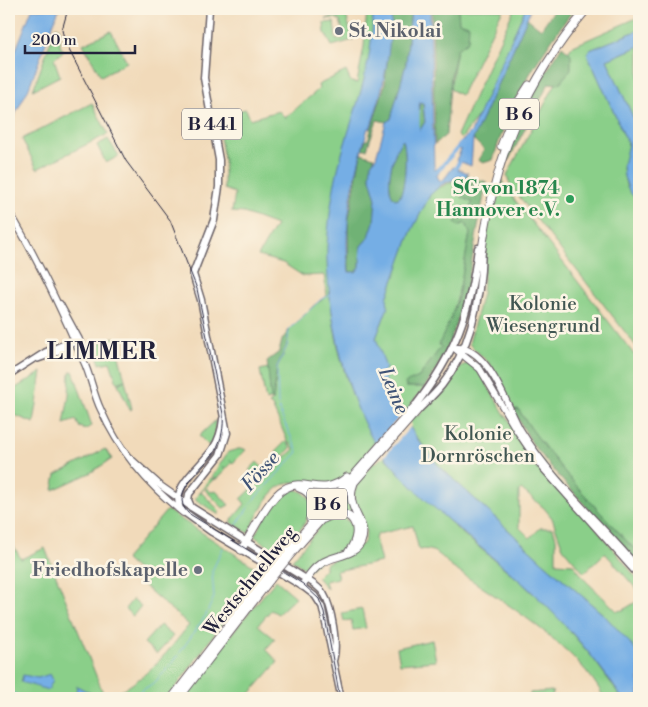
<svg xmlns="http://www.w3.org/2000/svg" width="648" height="707" font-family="'Libre Bodoni',serif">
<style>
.green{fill:#8acf89;stroke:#567862}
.forest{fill:#6fb275;stroke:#486a58}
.water{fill:#75aee5;stroke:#4c6890;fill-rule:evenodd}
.pier{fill:#f1daba}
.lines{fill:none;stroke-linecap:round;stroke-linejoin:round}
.stream{stroke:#75aee5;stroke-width:1}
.canal{stroke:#75aee5;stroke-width:4}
.river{stroke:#75aee5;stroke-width:7}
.tertiary-casing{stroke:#6a6267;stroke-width:8}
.secondary-casing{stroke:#6a6267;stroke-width:8}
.primary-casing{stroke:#6a6267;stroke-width:9}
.trunk-casing{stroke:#6a6267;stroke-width:9}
.tertiary{stroke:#fff;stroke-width:5}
.secondary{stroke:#fff;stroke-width:5.5}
.primary{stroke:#fff;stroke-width:6}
.trunk{stroke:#fff;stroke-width:7}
.tram{stroke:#22223b;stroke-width:1}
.trunk-bridge-casing{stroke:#6a6267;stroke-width:9;stroke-linecap:butt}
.trunk-bridge{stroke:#fff;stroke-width:7}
.worship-dot{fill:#6b7280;stroke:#fcf5e5;stroke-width:2}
.leisure-dot{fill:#2e9e5b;stroke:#fcf5e5;stroke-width:2}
.labels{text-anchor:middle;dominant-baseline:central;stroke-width:5;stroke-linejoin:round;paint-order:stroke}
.shield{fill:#fcf5e5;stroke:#63616e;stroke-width:1}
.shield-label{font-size:18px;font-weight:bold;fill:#22223b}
.worship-label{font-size:19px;font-weight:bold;fill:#5b616d;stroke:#fcf5e5;text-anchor:start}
.leisure-label{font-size:19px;font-weight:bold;fill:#27864d;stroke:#fcf5e5;text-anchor:end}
.park-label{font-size:19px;fill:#415652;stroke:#fcf5e5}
.street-label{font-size:19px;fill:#22223b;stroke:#fcf5e5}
.water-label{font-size:20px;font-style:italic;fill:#3f5376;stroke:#fcf5e5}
.district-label{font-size:24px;font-weight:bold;letter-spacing:1px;fill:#22223b;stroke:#fcf5e5}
</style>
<rect width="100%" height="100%" fill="#fcf5e5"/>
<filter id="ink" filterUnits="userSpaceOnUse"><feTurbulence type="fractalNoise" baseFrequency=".02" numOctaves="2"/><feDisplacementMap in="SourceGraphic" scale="10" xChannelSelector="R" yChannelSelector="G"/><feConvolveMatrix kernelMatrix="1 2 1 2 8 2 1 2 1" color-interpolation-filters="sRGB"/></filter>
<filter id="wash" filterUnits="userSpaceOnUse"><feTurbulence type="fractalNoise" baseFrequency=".0096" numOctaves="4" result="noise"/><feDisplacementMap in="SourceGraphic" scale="20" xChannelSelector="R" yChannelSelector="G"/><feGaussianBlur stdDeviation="1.12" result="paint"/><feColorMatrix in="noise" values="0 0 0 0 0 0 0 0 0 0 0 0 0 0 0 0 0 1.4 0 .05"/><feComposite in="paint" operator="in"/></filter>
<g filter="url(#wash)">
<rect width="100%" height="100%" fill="#f1daba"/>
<!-- green -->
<path class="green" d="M 367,9 L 373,9 C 373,39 370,69 361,98 C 353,121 344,143 339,167 C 318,254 328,364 375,442 L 367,451 L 368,454 C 359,463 346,481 332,484 C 318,488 300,478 285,484 C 268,490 257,518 248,533 L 230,522 L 245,504 L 241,499 L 294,449 L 287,440 L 272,406 L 269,404 L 273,401 L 277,367 L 283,356 L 289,330 L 313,306 L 327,296 L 324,275 L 303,276 L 283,263 L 258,256 L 276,225 L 244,213 L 232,212 L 235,193 L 224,189 L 224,160 L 216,115 L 246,109 L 250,119 L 279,111 L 285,118 L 319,89 L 318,85 L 346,71 L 351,82 L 357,83 L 364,46 Z
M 458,9 L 503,9 L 461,95 L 450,89 L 457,49 Z
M 514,9 L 525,9 L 479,115 L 461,139 L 457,135 Z
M 337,14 L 347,18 L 353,40 L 332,46 L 325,33 L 324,23 L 334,22 L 336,40 L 343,39 L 345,36 L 340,21 L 336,18 L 326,19 Z
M 639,17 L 639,30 L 590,50 L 587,53 L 628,144 L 623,170 L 626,185 L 639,203 L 639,345 L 636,346 L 510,185 L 507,175 L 555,85 L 571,47 Z
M 56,26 L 60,29 L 60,46 L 64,51 L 54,59 L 60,76 L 33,90 Z
M 111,31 L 127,62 L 101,76 L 83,44 Z
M 639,46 L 639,130 L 607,60 Z
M 92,103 L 108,134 L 37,169 L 22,139 Z
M 108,139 L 119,156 L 106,163 L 97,145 Z
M 468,174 L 468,180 L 470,180 L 472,177 L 476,179 L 462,197 L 473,203 L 455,222 L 458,226 L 466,223 L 470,233 C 463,271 458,310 439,344 L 441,347 L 419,377 L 406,387 L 425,387 L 411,404 L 418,417 L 431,400 L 446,387 L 461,366 L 469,363 L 478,369 L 505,415 L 639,581 L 639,592 L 605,553 L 584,573 L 563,548 L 552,518 L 544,508 L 521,489 L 519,491 L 519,527 L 530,538 L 540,528 L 553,528 L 556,538 L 556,563 L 573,564 L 586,581 L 617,611 L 623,610 L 639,600 L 639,656 L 605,616 L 543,562 L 438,465 L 412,431 L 391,397 L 384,380 L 376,338 L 386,312 L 387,298 L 411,232 L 432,191 Z
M 500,177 L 505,187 L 639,361 L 639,554 C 596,508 552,463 518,409 L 513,410 L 491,365 L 469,344 L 482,293 L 486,237 L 493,197 Z
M 114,337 L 125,380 L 117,383 L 110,362 L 100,364 L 94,345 Z
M 268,368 L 271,399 L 266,401 L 260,370 Z
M 73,371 L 92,426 L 84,430 L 82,427 L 80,428 L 76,420 L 64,424 L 69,395 L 70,372 Z
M 42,372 L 34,423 L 9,413 L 9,392 Z
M 125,380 L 132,409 L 130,410 L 118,384 Z
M 216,420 L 213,440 L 209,446 L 199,436 Z
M 286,441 L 291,448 L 282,457 L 276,451 Z
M 242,448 L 246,450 L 233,463 L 230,460 L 232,463 L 226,469 L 222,467 L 226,470 L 215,480 L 212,476 L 228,452 Z
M 105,449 L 112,459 L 90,473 L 53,490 L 56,475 Z
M 383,456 L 457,529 L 520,581 L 556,615 L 592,657 L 622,698 L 604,698 C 582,649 495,596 450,566 C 443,556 432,547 419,550 L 413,526 L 378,534 L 375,538 L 381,562 L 336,571 L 338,578 L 325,581 L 327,589 L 317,577 L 325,569 L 325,564 L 363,544 C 373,525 353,514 354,496 C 354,483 366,472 374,462 L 375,464 Z
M 257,462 L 266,471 L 258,479 L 249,470 Z
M 211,477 L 213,480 L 201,492 L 219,510 L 219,515 L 195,499 Z
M 337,487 L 338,488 L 316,513 L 307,489 L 322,491 Z
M 207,488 L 211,492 L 216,491 L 229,505 L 223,508 L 205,490 Z
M 295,489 C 332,500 293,539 280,554 L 254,536 C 264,521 275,490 295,489 Z
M 348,491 L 355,521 L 332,512 Z
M 167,510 L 264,573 L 229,614 L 168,698 L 114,698 L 116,694 C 151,674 165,655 189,625 L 143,585 L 146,582 L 142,578 L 144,576 L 125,559 Z
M 338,516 L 350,522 L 355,530 L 349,547 L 322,559 L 308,571 L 292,560 L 323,523 Z
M 11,541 L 21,559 L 45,548 L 105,698 L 9,698 L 9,542 Z
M 276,580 L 296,597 L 278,614 L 271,610 L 258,625 L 275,639 L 266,649 L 278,662 L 246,698 L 182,698 L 213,656 Z
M 133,599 L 141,606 L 133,616 L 125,609 Z
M 362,609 L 366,628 L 353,630 L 351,620 L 344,621 L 342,613 Z
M 160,625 L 173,636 L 157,654 L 144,643 Z
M 432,640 L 436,661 L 400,664 L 397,648 Z
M 552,691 L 553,698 L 530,698 L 530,693 Z"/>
<!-- forest -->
<path class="forest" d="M 392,9 L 411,9 L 406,64 L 391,119 L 386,122 L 377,120 L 367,149 L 362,149 L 366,140 L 368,140 L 385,84 Z
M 432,9 L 458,9 L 459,22 L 469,25 L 468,41 L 457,49 L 451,76 L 446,135 L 435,144 Z
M 555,9 L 574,9 C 535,62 512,97 493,160 L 483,163 L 478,160 L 484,150 L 473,139 L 523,27 L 527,18 L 541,29 Z
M 562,46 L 571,54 L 571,69 L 559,84 L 549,83 L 503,171 L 501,169 L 527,103 Z
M 420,101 L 423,103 L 425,122 L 418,133 L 416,124 Z
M 403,140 C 407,151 406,188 399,198 L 395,199 C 383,191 393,149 403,140 Z
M 361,153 L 374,157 L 370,178 L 376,199 L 374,222 L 369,237 L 361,246 L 360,267 L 356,272 L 349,272 L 348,223 Z
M 476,179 L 487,182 C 470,256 469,324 425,387 L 406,387 L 405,383 L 419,377 L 441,347 L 439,344 L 451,318 L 458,297 L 470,233 L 466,223 L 458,226 L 455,222 L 473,203 L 462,197 L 461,193 L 465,185 L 474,185 Z
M 289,330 L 287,346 L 277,367 L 273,400 L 271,399 L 267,361 L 279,352 L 282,340 Z
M 518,409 C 552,462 596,508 639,554 L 639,565 L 561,479 L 533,445 L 513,410 Z"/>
<!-- water -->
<path class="water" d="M 32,9 L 59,9 L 28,90 L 9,126 L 9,67 Z
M 373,9 L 392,9 C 390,53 385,86 370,129 L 368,128 C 355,174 342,223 349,272 L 356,272 L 360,267 L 361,246 L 369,237 L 374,222 L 376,199 L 370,178 L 371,164 L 376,157 L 386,122 L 391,119 L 406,64 L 411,9 L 430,9 L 434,166 L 435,170 L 438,168 L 440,170 L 437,176 L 440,181 L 445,178 L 453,167 L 468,173 L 464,178 L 461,176 L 441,185 L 430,195 L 411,232 L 387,298 L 388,307 L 376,338 L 386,368 L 383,373 L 391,397 L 418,440 L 438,465 L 543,562 L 605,616 L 630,643 L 639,656 L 639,698 L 622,698 C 593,654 558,615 519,580 C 473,540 424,504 385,457 C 347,413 325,303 327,246 C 329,214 334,180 343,150 C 358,99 373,63 373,9 ZM 420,102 L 423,103 L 425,122 L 418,133 L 416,124 ZM 403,140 C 407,151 406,188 399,198 L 395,199 C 383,191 393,148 403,140 Z
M 525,9 L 531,9 L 473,139 L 471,166 L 456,160 L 461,150 L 456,147 L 471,132 Z
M 639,30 L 639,46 L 607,60 L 639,130 L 637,169 L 639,203 L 629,191 L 624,177 L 623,165 L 628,144 L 587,53 L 590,50 Z
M 50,674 L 53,680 L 48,690 L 21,682 L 23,675 L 38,678 Z
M 77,686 L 92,694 L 84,698 L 75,698 Z"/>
<!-- pier -->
<path class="pier" d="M 404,412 L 412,425 L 382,459 L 374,445 Z"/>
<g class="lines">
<!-- stream -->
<path class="stream" d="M 236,526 L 254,499 L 298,452 L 281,415 L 278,404 L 277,367 L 287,346 L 289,330 L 321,299 L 332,295
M 9,692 L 26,698
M 130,698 L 155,682 L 172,664 L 206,615 L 214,597 L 212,571 L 223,548"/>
<!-- canal -->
<path class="canal" d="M 454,172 L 461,158
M 436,173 L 461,144"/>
<!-- river -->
<path class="river" d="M 416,112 L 416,136"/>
</g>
</g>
<g filter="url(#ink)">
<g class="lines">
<!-- tertiary casing -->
<g class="tertiary-casing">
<path id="tertiary" d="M 38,359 L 55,353 L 78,340
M 9,375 L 45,352 L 76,339
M 306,579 C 313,583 320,588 324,594 C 332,607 338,645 334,659
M 302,586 L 315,596 L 322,607 L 341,698"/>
</g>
<!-- secondary casing -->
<g class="secondary-casing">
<path id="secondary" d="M 9,211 C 37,258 61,309 83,360 C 91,376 93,394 101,410 C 119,451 148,485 183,513
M 60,304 L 79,339 L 85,356
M 454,348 L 480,369 L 517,431 L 540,465 L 639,576
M 454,348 C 487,343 507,406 520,429 C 552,482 600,522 639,569
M 130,458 L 161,486 L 191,507"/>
</g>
<!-- primary casing -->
<g class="primary-casing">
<path id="primary" d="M 209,9 L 204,78 L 219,160 L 219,187 L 214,220 L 193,274 L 201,300 L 227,433 L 220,455 L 189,494 L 188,500 L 191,507 L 306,579
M 415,406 C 456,353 470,313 478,248
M 418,410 C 426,402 435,394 442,385 C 472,347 481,296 482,249
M 223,419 C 222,429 219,440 213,449 C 201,467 171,486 180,509 L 212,532 L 302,586"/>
</g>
<!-- trunk casing -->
<g class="trunk-casing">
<path id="trunk" d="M 501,146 L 518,102 L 529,85
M 482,249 C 496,154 525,82 587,9
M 299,488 C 314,493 316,506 310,519
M 324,519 C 351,503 366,528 349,551
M 241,550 C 251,535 269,497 284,489 C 306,476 321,499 347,477
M 288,550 L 415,406
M 292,553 L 418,410
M 302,586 C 307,578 313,568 322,563 C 334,555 355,556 361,542 C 370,521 343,510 354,483
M 172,698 L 265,577
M 179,698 L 270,580"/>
</g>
<!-- tertiary -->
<use href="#tertiary" class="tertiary"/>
<!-- secondary -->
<use href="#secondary" class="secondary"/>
<!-- primary -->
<use href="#primary" class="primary"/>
<!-- trunk -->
<use href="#trunk" class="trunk"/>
<!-- tram -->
<path class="tram" d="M 68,9 L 62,30 L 65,42 L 126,161 L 170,220 L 197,289 L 223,414 C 224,427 222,439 215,451 C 204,468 168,492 188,513 L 303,584 L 319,599 L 324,612 L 340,698"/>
<!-- trunk-bridge casing -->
<g class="trunk-bridge-casing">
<path id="trunk-bridge" d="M 265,577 L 288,550
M 270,580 L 292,553"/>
</g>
<!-- trunk-bridge -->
<use href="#trunk-bridge" class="trunk-bridge"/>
</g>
</g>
<!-- markers -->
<g class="worship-dot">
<circle cx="339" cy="31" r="5"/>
<circle cx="198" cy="570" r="5"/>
</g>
<circle class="leisure-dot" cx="570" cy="199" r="5"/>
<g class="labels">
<!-- shield labels -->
<g class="shield">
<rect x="499" y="98.5" width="40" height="31" rx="4"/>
<rect x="182" y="108.5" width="60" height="31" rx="4"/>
<rect x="307" y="488.5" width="40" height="31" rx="4"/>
</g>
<g class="shield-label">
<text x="519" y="114">B 6</text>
<text x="212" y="124">B 441</text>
<text x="327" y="504">B 6</text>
</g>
<!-- worship labels -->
<g class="worship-label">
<text x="349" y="31">St. Nikolai</text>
<text x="188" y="570" text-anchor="end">Friedhofskapelle</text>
</g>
<!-- leisure labels -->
<g class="leisure-label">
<text x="560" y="188">SG von 1874<tspan x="560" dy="22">Hannover e.V.</tspan></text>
</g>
<!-- park labels -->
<g class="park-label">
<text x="543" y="304">Kolonie<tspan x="543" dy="22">Wiesengrund</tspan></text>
<text x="478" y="434">Kolonie<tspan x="478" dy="22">Dornröschen</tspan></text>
</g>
<!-- street labels -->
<g class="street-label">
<text transform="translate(250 581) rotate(-51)">Westschnellweg</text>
</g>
<!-- water labels -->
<g class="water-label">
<text transform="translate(393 391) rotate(67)">Leine</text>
<text transform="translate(261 472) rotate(-48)">Fösse</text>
</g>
<!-- district labels -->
<g class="district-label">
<text x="102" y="352">LIMMER</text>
</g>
</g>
<!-- margin -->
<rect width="648" height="707" fill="none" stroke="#fcf5e5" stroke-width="30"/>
<!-- scale -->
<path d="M25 45v8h110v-8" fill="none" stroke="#22223b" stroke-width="2.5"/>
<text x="32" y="45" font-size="15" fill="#22223b" stroke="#fcf5e5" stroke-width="4" paint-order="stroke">200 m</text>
</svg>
